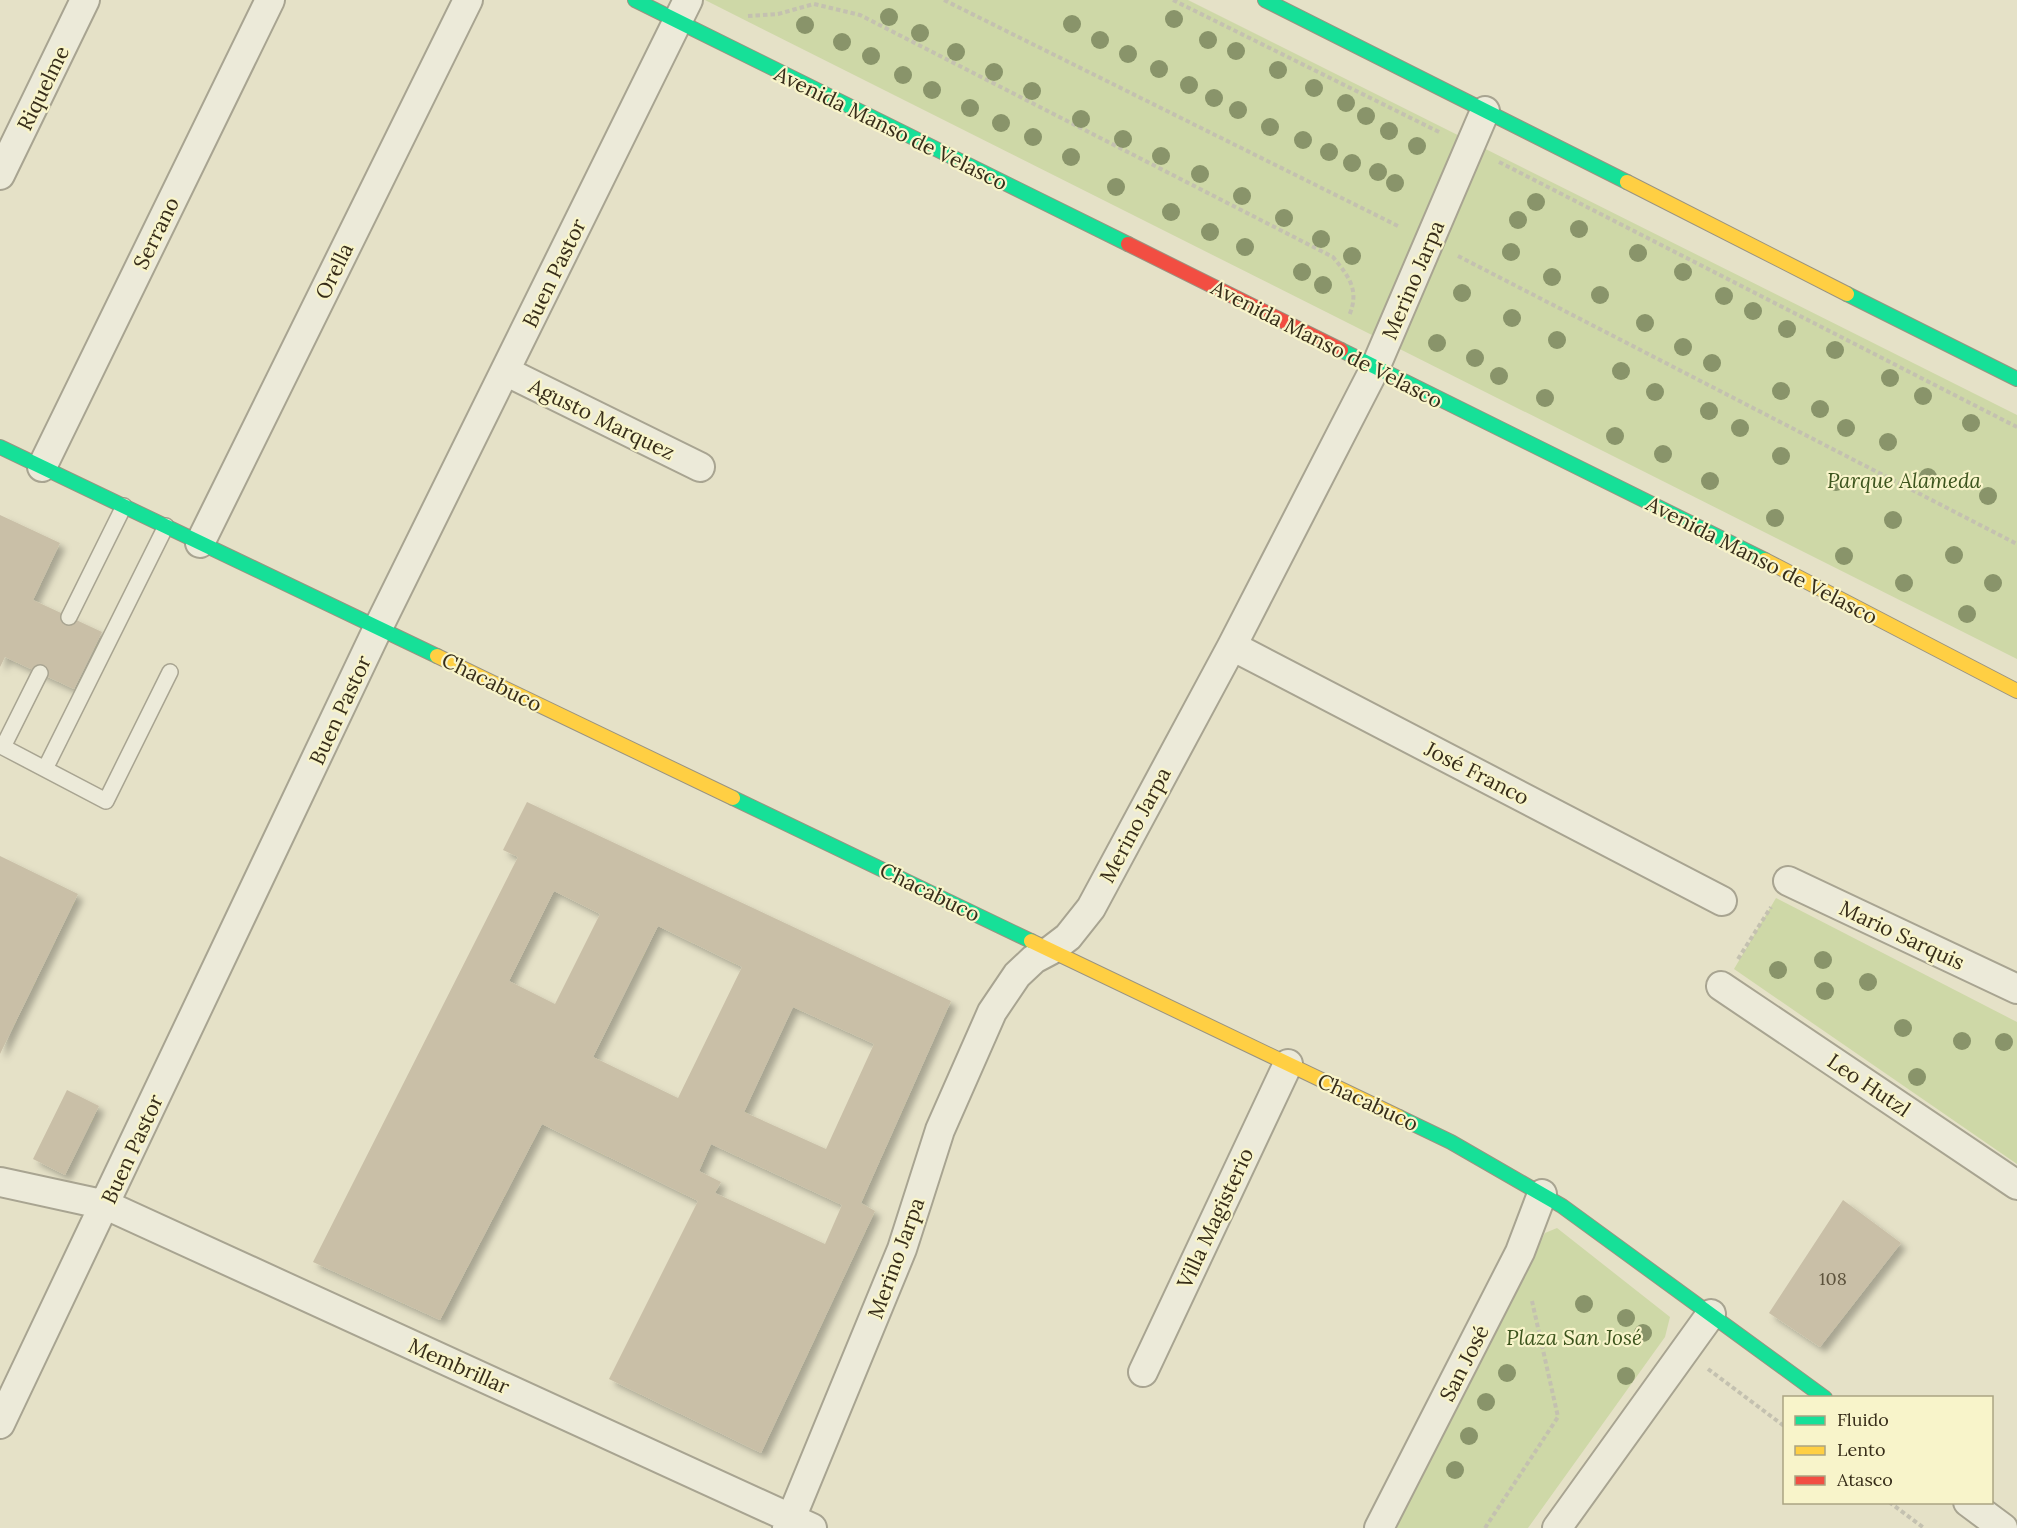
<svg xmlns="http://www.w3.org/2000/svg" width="2017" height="1528" font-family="Lora,serif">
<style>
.green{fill:#ced8a7}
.building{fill:#c9bfa7;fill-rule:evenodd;filter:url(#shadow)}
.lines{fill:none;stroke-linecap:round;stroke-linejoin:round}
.lane-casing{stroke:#a8a491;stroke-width:18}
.street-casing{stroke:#a8a491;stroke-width:32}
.fast-casing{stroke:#999381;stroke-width:16}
.slow-casing{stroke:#999381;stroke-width:16}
.jam-casing{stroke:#999381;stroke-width:16}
.path{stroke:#c4c1b0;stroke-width:4;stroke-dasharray:4.5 3;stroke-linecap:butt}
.lane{stroke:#ecead9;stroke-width:15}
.street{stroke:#ecead9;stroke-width:28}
.fast{stroke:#16e098;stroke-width:14}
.slow{stroke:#ffcf43;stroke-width:14}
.jam{stroke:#f24e42;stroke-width:14}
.tree{fill:#89946a}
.labels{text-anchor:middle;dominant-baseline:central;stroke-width:4.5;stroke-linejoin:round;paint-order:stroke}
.number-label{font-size:18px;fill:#5c523c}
.street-label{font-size:21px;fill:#372d19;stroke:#f8f4ca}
.park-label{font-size:21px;font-style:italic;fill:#3d551e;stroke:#f8f4ca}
</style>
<defs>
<filter id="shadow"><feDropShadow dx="5.5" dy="5.5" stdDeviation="3" flood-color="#0004"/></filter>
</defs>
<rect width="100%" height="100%" fill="#e5e1c7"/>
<!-- green -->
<path class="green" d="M 705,0 L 1188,0 L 2017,415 L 2017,659 Z
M 1776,898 L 2017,1022 L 2017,1164 L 1734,969 Z
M 1557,1228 L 1670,1317 L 1665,1337 L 1528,1528 L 1392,1528 L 1545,1233 Z"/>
<!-- building -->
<path class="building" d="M 0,515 L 60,543 L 33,600 L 102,632 L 74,689 L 5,657 L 0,667 Z
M 527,802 L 951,1001 L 861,1203 L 875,1211 L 761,1453 L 609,1379 L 698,1201 L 542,1124 L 440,1320 L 313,1262 L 518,857 L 503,850 ZM 554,891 L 600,914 L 555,1004 L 509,981 ZM 658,926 L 742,967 L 678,1098 L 593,1057 ZM 793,1007 L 874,1044 L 826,1149 L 744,1112 ZM 711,1144 L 842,1205 L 825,1244 L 715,1193 L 721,1182 L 699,1171 Z
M 0,856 L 78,894 L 0,1054 Z
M 67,1090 L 99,1106 L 65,1175 L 33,1159 Z
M 1843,1200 L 1901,1243 L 1820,1347 L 1769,1313 Z"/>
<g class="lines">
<!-- lane casing -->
<g class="lane-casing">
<path id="lane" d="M 69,617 L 124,506
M 40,673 L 3,747 L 106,801 L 170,672
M 45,769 L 166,526"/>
</g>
<!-- street casing -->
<g class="street-casing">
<path id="street" d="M 0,175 L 85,0
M 505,371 L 700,467
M 42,467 L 270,0
M 200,543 L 468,0
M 1232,646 L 1722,901
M 1788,881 L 2017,989
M 1721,986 L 2017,1185
M 0,1182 L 106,1205 L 812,1528
M 1143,1372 L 1288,1064
M 0,1424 L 378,628 L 688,0
M 1968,1502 L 2003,1528
M 787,1528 L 902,1249 L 940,1130 L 992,1012 L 1017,975 L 1034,959 L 1051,950 L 1068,937 L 1091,908 L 1232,646 L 1375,368 L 1485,111
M 1379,1528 L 1520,1252 L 1542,1194
M 1557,1528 L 1711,1314"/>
</g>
<!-- fast casing -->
<g class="fast-casing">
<path id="fast" d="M 635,0 L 1128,244
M 1265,0 L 1627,182
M 1847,294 L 2017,379
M 1341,350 L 1765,560
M 0,447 L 437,656
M 733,798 L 1031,941
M 1399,1117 L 1451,1142 L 1562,1206 L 1825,1398"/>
</g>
<!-- slow casing -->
<g class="slow-casing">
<path id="slow" d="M 1627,182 L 1847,294
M 1765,560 L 2017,691
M 437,656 L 733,798
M 1031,941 L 1399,1117"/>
</g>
<!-- jam casing -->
<g class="jam-casing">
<path id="jam" d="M 1128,244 L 1341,350"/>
</g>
<!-- path -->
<path class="path" d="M 944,0 L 1400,227
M 1173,0 L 1441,133
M 748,16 L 778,14 L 814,4 L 860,15 L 1333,257 C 1349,277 1360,290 1349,316
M 1499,162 L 2017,427
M 1458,256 L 2017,544
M 1738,959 L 1771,907
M 1708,1369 L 1784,1426
M 1889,1502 L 1924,1528
M 1485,1528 L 1558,1417 L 1532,1301"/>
<!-- lane -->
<use href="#lane" class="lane"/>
<!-- street -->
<use href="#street" class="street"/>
<!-- fast -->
<use href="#fast" class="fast"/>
<!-- slow -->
<use href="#slow" class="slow"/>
<!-- jam -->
<use href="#jam" class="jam"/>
</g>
<!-- trees -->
<g class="tree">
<circle cx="889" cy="17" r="9"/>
<circle cx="1174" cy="19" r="9"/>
<circle cx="1072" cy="24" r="9"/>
<circle cx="805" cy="25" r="9"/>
<circle cx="920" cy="33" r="9"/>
<circle cx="1100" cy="40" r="9"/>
<circle cx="1208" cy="40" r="9"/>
<circle cx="842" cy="42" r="9"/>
<circle cx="1236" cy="51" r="9"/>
<circle cx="956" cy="52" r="9"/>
<circle cx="1128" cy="54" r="9"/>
<circle cx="871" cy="56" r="9"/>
<circle cx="1159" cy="69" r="9"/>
<circle cx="1278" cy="70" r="9"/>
<circle cx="994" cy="72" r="9"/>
<circle cx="903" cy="75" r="9"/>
<circle cx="1189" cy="85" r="9"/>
<circle cx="1314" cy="88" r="9"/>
<circle cx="932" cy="90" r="9"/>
<circle cx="1032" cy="91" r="9"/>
<circle cx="1214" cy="98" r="9"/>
<circle cx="1346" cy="103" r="9"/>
<circle cx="970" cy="108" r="9"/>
<circle cx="1238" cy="110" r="9"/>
<circle cx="1366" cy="116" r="9"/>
<circle cx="1081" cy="119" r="9"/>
<circle cx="1001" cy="123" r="9"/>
<circle cx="1270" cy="127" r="9"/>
<circle cx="1389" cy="131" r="9"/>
<circle cx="1033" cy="137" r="9"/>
<circle cx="1123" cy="139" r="9"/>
<circle cx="1303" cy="140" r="9"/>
<circle cx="1417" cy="146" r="9"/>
<circle cx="1329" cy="152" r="9"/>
<circle cx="1161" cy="156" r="9"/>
<circle cx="1071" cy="157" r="9"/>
<circle cx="1352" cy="163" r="9"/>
<circle cx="1378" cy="172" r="9"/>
<circle cx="1200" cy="174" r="9"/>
<circle cx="1395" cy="183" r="9"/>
<circle cx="1116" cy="187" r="9"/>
<circle cx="1242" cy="196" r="9"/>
<circle cx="1536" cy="202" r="9"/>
<circle cx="1171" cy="212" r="9"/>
<circle cx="1284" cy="218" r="9"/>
<circle cx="1518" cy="220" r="9"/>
<circle cx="1579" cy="229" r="9"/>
<circle cx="1210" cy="232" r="9"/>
<circle cx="1321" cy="239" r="9"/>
<circle cx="1245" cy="247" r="9"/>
<circle cx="1511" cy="252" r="9"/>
<circle cx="1638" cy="253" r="9"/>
<circle cx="1352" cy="256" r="9"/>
<circle cx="1302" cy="272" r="9"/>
<circle cx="1683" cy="272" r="9"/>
<circle cx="1552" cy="277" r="9"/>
<circle cx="1323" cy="285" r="9"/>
<circle cx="1462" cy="293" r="9"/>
<circle cx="1600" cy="295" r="9"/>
<circle cx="1724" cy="296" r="9"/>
<circle cx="1753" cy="311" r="9"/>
<circle cx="1512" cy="318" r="9"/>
<circle cx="1645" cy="323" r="9"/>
<circle cx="1787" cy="329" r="9"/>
<circle cx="1557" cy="340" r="9"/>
<circle cx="1437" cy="343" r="9"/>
<circle cx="1683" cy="347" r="9"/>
<circle cx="1835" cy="350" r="9"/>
<circle cx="1475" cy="358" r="9"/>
<circle cx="1712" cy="363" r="9"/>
<circle cx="1621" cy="371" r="9"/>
<circle cx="1499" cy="376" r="9"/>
<circle cx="1890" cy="378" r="9"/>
<circle cx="1781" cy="391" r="9"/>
<circle cx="1655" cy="392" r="9"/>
<circle cx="1923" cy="396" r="9"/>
<circle cx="1545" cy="398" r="9"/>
<circle cx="1820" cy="409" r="9"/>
<circle cx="1709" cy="411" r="9"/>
<circle cx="1971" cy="423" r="9"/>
<circle cx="1740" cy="428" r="9"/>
<circle cx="1846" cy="428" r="9"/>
<circle cx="1615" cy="436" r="9"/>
<circle cx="1888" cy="442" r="9"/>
<circle cx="1663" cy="454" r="9"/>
<circle cx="1781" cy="456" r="9"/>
<circle cx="1928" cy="477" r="9"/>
<circle cx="1710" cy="481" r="9"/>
<circle cx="1836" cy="482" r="9"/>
<circle cx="1988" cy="496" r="9"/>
<circle cx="1775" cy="518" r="9"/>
<circle cx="1893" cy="520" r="9"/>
<circle cx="1954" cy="555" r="9"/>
<circle cx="1844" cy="556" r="9"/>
<circle cx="1904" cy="583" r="9"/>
<circle cx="1993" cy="583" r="9"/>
<circle cx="1967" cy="614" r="9"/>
<circle cx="1823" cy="960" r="9"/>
<circle cx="1778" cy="970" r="9"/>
<circle cx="1868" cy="982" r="9"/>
<circle cx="1825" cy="991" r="9"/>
<circle cx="1903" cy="1028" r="9"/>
<circle cx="1962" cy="1041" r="9"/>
<circle cx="2004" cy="1042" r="9"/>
<circle cx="1917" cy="1077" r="9"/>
<circle cx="1584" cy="1304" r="9"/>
<circle cx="1626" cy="1318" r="9"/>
<circle cx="1643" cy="1333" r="9"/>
<circle cx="1507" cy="1373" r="9"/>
<circle cx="1626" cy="1376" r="9"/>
<circle cx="1486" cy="1402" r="9"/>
<circle cx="1469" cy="1436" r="9"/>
<circle cx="1455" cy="1470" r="9"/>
</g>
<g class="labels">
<!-- number labels -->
<g class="number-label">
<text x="1833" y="1278">108</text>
</g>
<!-- street labels -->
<g class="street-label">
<text transform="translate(43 88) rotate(-64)">Riquelme</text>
<text transform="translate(891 128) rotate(26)">Avenida Manso de Velasco</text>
<text transform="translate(156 233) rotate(-64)">Serrano</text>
<text transform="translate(334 271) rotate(-64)">Orella</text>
<text transform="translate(554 273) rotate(-64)">Buen Pastor</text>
<text transform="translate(1413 280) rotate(-67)">Merino Jarpa</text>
<text transform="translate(1327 344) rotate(27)">Avenida Manso de Velasco</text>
<text transform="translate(602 419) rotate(26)">Agusto Marquez</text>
<text transform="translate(1762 560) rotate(27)">Avenida Manso de Velasco</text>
<text transform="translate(492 682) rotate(26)">Chacabuco</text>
<text transform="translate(340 710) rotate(-65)">Buen Pastor</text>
<text transform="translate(1477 773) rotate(27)">José Franco</text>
<text transform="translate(1135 825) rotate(-62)">Merino Jarpa</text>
<text transform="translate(930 892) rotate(26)">Chacabuco</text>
<text transform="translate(1902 935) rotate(25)">Mario Sarquis</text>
<text transform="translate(1869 1085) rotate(34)">Leo Hutzl</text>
<text transform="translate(1368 1102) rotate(25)">Chacabuco</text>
<text transform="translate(132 1149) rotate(-65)">Buen Pastor</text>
<text transform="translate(1215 1218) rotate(-65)">Villa Magisterio</text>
<text transform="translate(896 1258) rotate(-70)">Merino Jarpa</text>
<text transform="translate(1464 1363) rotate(-63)">San José</text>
<text transform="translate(459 1366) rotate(24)">Membrillar</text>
</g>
<!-- park labels -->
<g class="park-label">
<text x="1904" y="480">Parque Alameda</text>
<text x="1574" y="1337">Plaza San José</text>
</g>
</g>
<!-- legend -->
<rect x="1783" y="1396" width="210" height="108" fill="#f8f4ca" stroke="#aba483" stroke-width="1.5"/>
<rect x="1795" y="1416" width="30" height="9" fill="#16e098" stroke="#aba483" stroke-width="1.5"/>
<text x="1837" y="1426" font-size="18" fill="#372d19">Fluido</text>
<rect x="1795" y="1446" width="30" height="9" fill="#ffcf43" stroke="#aba483" stroke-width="1.5"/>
<text x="1837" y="1456" font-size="18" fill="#372d19">Lento</text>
<rect x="1795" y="1476" width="30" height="9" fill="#f24e42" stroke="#aba483" stroke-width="1.5"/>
<text x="1837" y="1486" font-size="18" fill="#372d19">Atasco</text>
</svg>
